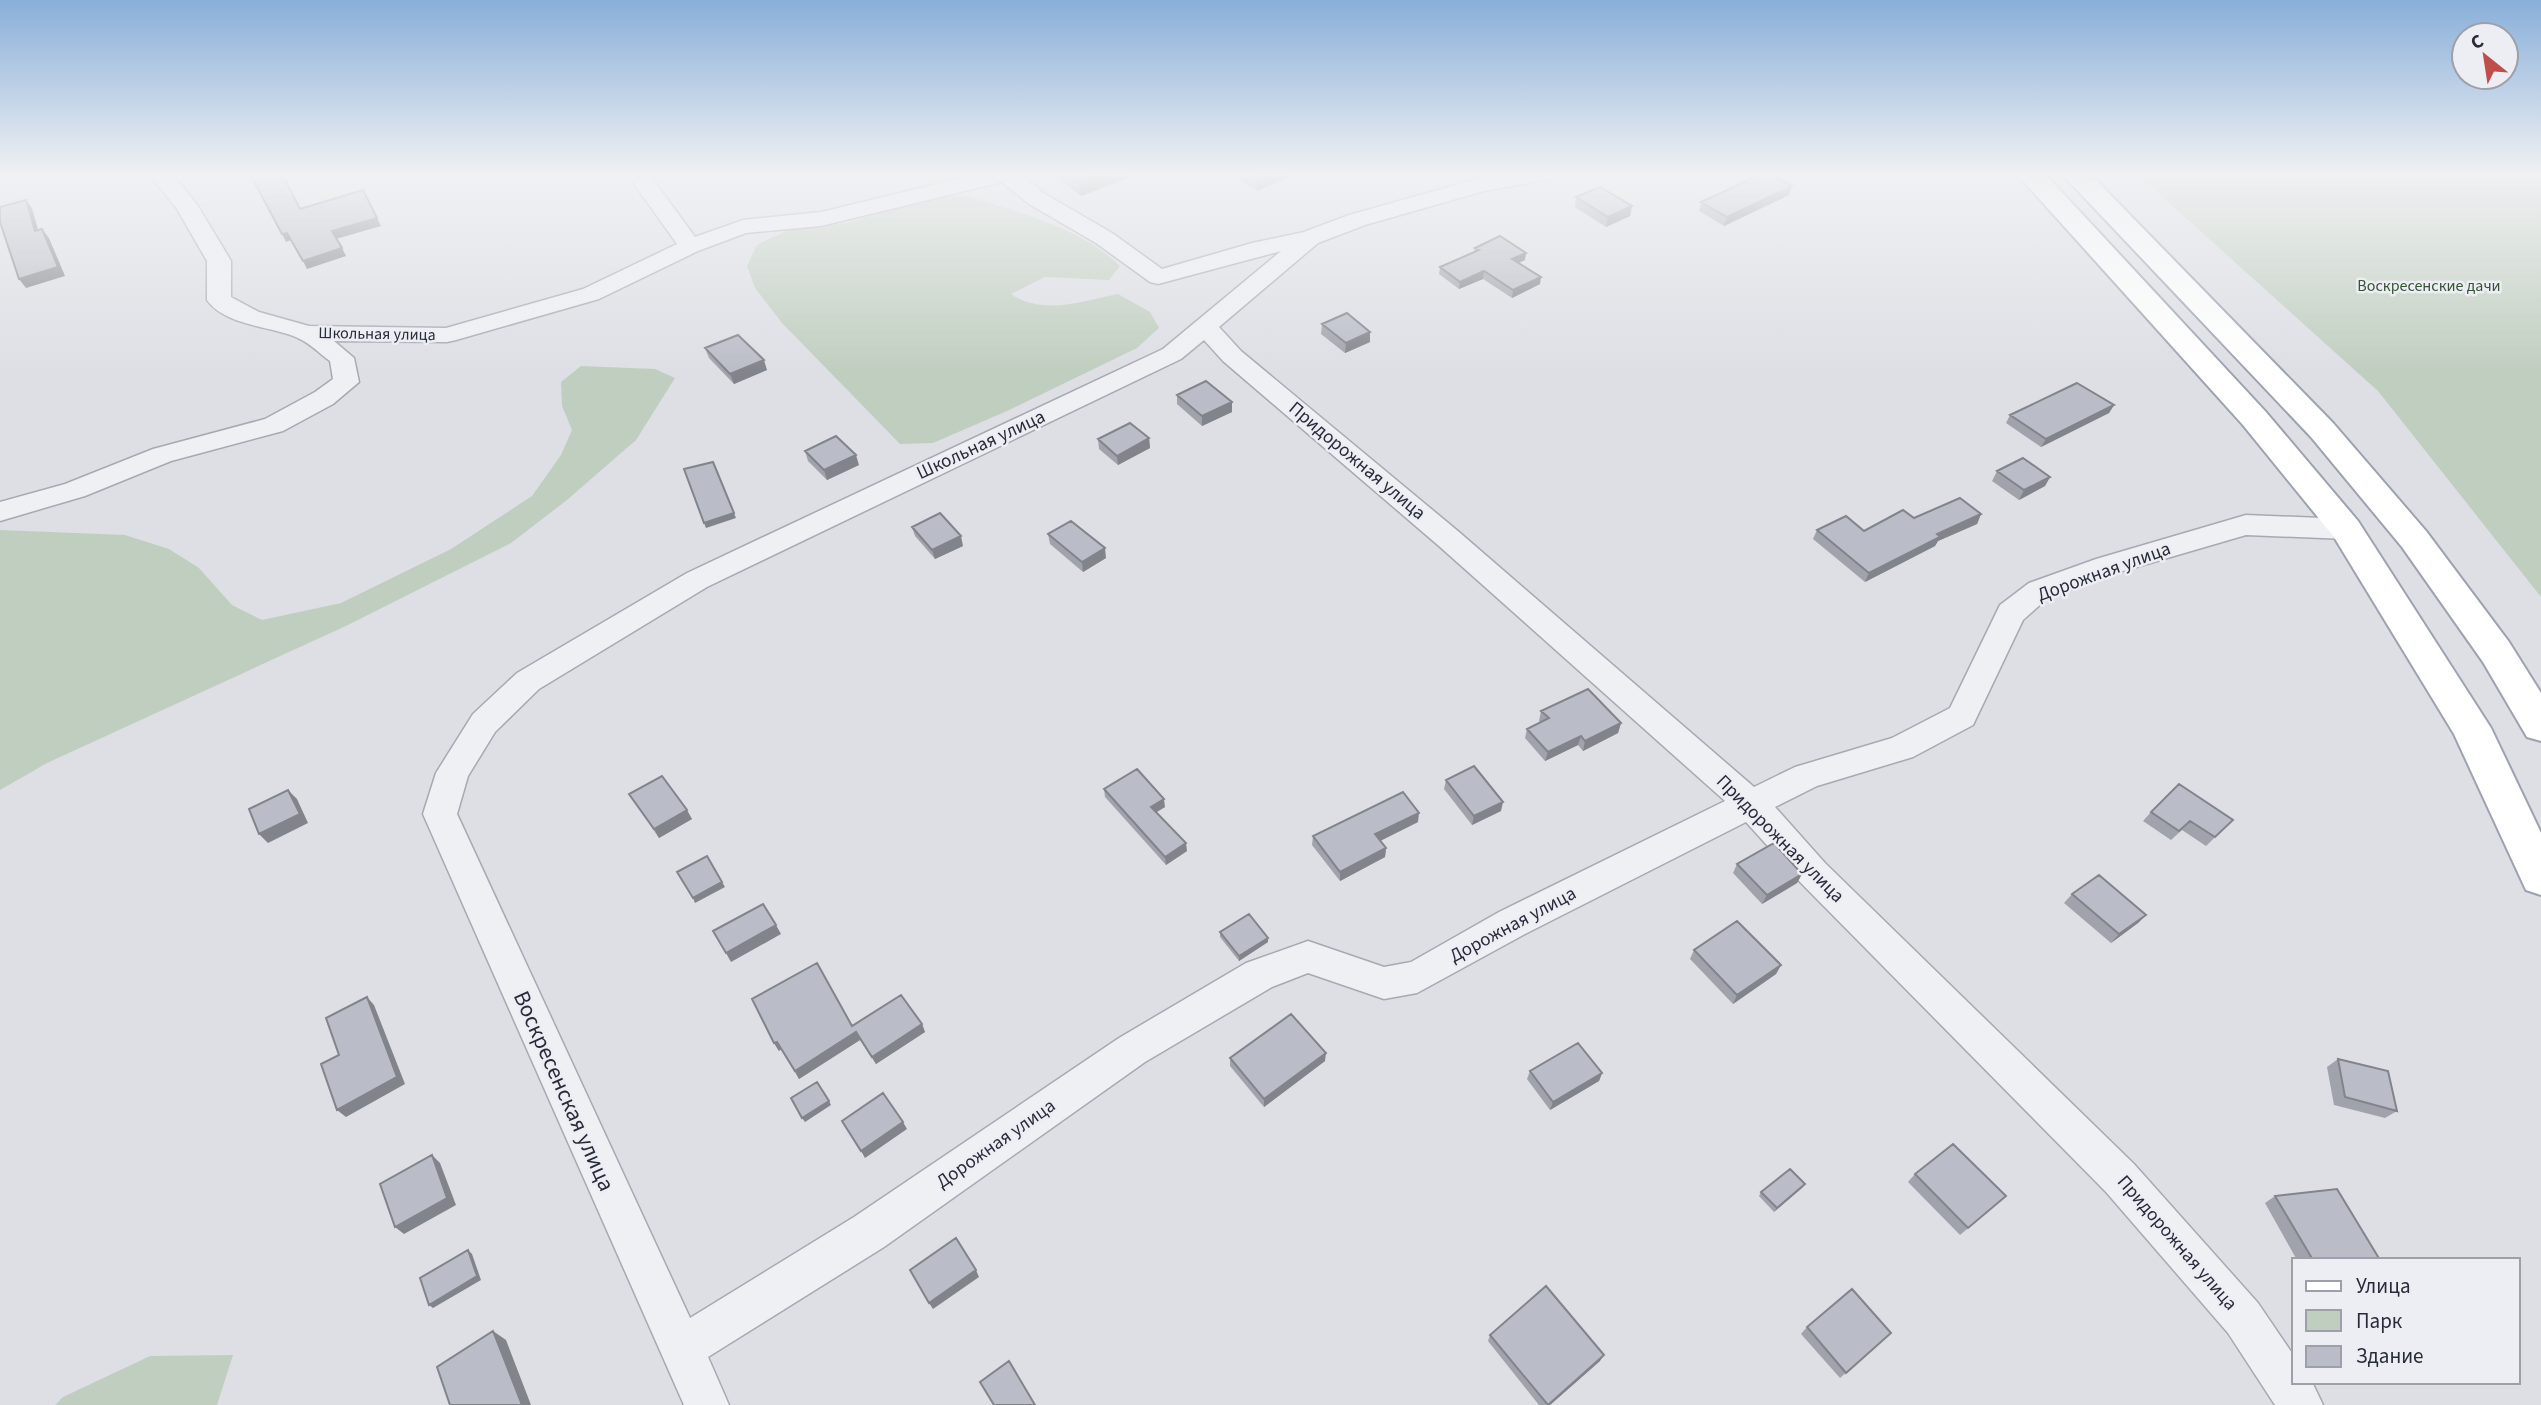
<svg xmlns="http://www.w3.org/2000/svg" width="2541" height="1405" font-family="'Source Sans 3',sans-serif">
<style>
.green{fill:#c0cebf}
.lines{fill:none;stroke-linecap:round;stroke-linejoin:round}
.minor-casing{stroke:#a7a9b2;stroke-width:3}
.major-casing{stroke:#9da2af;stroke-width:4}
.minor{fill:#eff0f4;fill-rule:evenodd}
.major{fill:#fff;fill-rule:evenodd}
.wall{fill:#a0a3ab}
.shaded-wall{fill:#82848b}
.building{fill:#babdc7;stroke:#82848b;stroke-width:2}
.labels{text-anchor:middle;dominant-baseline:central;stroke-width:5;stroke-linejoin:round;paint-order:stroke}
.far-park-label{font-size:16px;fill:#375436;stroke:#eceef3}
.far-street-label{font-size:16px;fill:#282c3a;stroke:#eceef3}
.street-label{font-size:19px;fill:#282c3a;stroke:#eceef3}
.near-street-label{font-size:23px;fill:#282c3a;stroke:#eceef3}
</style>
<rect width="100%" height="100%" fill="#dddfe5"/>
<!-- green -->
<path class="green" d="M 2137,174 L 2541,174 L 2541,597 L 2378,391 Z
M 968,196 C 1020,214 1080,226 1120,266 L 1109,280 L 1045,277 L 1011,294 C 1043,316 1083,301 1118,294 L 1150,312 L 1159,328 L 1137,348 L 1007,411 L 933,443 L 900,444 L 782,323 L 755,288 L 747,266 L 757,245 L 786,231 L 846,223 L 930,198 Z
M 581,366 L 655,369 L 675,378 L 636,440 L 567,500 L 511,543 L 348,625 L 47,763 L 0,790 L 0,530 L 125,535 L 169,549 L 199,568 L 232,605 L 262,620 L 341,603 L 451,549 L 532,496 L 561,455 L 572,430 L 562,406 L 561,382 Z
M 233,1355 L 217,1405 L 55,1405 L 63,1397 L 150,1356 Z"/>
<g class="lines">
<!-- minor casing -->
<g class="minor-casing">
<path id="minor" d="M 149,174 L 172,174 L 198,206 L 231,261 L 231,297 L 259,312 L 309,326 L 446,328 L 583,289 L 677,244 L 627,174 L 649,174 L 695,237 L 743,220 L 821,212 L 979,174 L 1020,174 L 1045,194 L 1112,233 L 1162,269 L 1252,243 L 1304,232 L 1349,215 L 1481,178 L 1505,174 L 1553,174 L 1550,179 L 1484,191 L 1365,225 L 1318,243 L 1219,327 L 1241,351 L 1459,532 L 1754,787 L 1795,767 L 1892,738 L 1950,708 L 2000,605 L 2029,583 L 2096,559 L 2246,515 L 2346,519 L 2356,522 L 2360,529 L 2356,536 L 2346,539 L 2246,535 L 2116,573 L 2049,597 L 2023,620 L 1973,725 L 1913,757 L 1817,786 L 1775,807 L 1825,863 L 2134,1164 L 2258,1303 L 2294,1356 L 2294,1382 L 2312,1382 L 2323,1405 L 2275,1405 L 2228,1333 L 2106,1192 L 1801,883 L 1746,822 L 1525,934 L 1417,993 L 1384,999 L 1308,973 L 1272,987 L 1145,1062 L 884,1247 L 708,1357 L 729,1405 L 684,1405 L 423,814 L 436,773 L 473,714 L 517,673 L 687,573 L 1163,349 L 1281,251 L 1158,284 L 1150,282 L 1096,243 L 1029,204 L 1002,182 L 821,226 L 746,233 L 698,251 L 599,299 L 456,340 L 447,342 L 334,341 L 354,358 L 359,382 L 333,404 L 283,431 L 171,461 L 85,496 L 0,521 L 0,502 L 65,484 L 153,449 L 265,419 L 315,392 L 333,379 L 330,361 C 320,354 310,343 298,338 C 272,326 225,326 207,300 L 207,261 L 177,209 ZM 1204,340 L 1223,361 L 1439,546 L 1725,801 L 1499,912 L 1411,962 L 1384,967 L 1308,941 L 1246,963 L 1119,1038 L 854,1217 L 690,1318 L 457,814 L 468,776 L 495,732 L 539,689 L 707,587 L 1181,359 Z"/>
</g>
<!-- major casing -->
<g class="major-casing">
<path id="major" d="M 2017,174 L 2045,174 L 2265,411 L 2358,521 L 2491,728 L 2541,833 L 2541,895 L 2526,890 L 2454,734 L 2334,537 L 2243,425 Z
M 2062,174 L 2090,174 L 2333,423 L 2426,531 L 2509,642 L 2541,693 L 2541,741 L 2527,737 L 2483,662 L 2402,547 L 2311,437 Z"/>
</g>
<!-- minor -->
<use href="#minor" class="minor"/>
<!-- major -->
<use href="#major" class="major"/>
</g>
<!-- wall -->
<path class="wall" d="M 1060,174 L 1138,174 L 1081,196 L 1060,180 Z
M 1231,174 L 1296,174 L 1257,191 Z
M 1792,186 L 1789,195 L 1724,226 L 1699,211 L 1701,202 Z
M 1576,197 L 1632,206 L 1630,216 L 1606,227 L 1575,207 Z
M 1475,248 L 1525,260 L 1519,263 L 1540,284 L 1512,298 L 1483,279 L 1459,289 L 1439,274 L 1440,267 L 1474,253 Z
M 1322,324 L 1370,342 L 1345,353 L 1321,334 Z
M 705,348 L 767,370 L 734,384 L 709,358 Z
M 1177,395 L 1232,412 L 1202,426 L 1177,404 Z
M 2114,405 L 2109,413 L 2041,447 L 2006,423 L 2010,415 Z
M 1149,438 L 1150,448 L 1118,465 L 1099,449 L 1098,439 Z
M 805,451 L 859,465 L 827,480 L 808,461 Z
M 1997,471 L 2050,477 L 2045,486 L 2019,500 L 1992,481 Z
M 1981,514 L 1977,524 L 1938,541 L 1935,546 L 1865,582 L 1813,539 L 1817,530 L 1864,531 L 1914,518 Z
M 912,527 L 963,546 L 935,559 L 915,536 Z
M 1048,534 L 1106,558 L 1083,572 L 1050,544 Z
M 1541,711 L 1621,723 L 1618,733 L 1583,751 L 1578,745 L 1545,761 L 1525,738 L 1527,729 L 1541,722 L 1539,721 Z
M 1446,780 L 1501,811 L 1472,825 L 1444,789 Z
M 1104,789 L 1165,807 L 1156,812 L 1187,851 L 1166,865 L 1105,797 Z
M 629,794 L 692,819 L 659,838 Z
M 2151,812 L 2233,820 L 2206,846 L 2182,830 L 2171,840 L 2143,821 Z
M 1418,822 L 1380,841 L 1386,848 L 1385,857 L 1340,881 L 1312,845 L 1313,836 Z
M 1737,864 L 1802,874 L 1797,883 L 1762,904 L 1733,873 Z
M 2072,894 L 2146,915 L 2138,923 L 2111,943 L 2064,903 Z
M 1220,932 L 1268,942 L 1239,961 L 1220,937 Z
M 1694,950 L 1781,965 L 1776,974 L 1733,1004 L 1690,959 Z
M 922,1024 L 925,1032 L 876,1064 L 860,1040 L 799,1079 L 781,1049 L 779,1051 L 774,1043 L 852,1026 Z
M 1230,1058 L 1325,1061 L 1264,1107 L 1230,1066 Z
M 2338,1059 L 2397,1111 L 2385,1118 L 2334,1105 L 2327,1067 Z
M 1530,1071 L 1602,1073 L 1599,1081 L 1550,1110 L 1527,1079 Z
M 1915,1174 L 2006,1196 L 1960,1235 L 1908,1182 Z
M 1805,1184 L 1774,1212 L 1759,1196 L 1761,1192 Z
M 2275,1196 L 2380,1260 L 2297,1260 L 2265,1203 Z
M 1807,1327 L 1891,1333 L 1840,1378 L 1801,1334 Z
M 1490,1335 L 1600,1361 L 1550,1405 L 1539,1405 L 1488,1341 Z"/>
<!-- shaded-wall -->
<path class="shaded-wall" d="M 1095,174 L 1138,174 L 1081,196 L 1079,180 Z
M 1260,174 L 1296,174 L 1257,191 L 1257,176 Z
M 1792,186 L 1789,195 L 1724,226 L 1727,217 Z
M 363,190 L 381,226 L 336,239 L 332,231 Z
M 26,200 L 32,208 L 41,240 L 35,231 Z
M 1632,206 L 1630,216 L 1606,227 L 1608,217 Z
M 42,229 L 49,238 L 65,276 L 26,288 L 19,279 Z
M 287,233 L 291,240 L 286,242 L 282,234 Z
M 342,248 L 346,256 L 307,269 L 303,261 Z
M 1526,253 L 1525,260 L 1511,266 L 1512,259 Z
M 1484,271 L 1483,279 L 1459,289 L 1460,282 Z
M 1541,277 L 1540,284 L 1512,298 L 1513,290 Z
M 1370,332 L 1370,342 L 1345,353 L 1346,343 Z
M 764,360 L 767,370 L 734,384 L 730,374 Z
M 1232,402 L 1232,412 L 1202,426 L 1202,416 Z
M 2114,405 L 2109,413 L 2041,447 L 2046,439 Z
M 1149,438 L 1150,448 L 1118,465 L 1117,456 Z
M 856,455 L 859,465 L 827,480 L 824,470 Z
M 2050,477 L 2045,486 L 2019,500 L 2024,490 Z
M 734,513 L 736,518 L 706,528 L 704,523 Z
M 1981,514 L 1977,524 L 1938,541 L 1935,546 L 1865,582 L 1869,573 L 1937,534 Z
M 961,536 L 963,546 L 935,559 L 932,550 Z
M 1105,548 L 1106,558 L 1083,572 L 1082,562 Z
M 1621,723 L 1618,733 L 1583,751 L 1585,741 Z
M 1581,736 L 1578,745 L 1545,761 L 1548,752 Z
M 288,790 L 297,799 L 308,823 L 268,843 L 259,834 Z
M 1164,799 L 1165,807 L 1152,815 L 1151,807 Z
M 1503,802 L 1501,811 L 1472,825 L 1474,816 Z
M 687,810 L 692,819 L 659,838 L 654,829 Z
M 1419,813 L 1418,822 L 1374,844 L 1375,834 Z
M 1186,843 L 1187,851 L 1166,865 L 1165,857 Z
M 1386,848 L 1385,857 L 1340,881 L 1340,872 Z
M 1802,874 L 1797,883 L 1762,904 L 1767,895 Z
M 722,882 L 725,887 L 695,903 L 693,898 Z
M 2146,915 L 2138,923 L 2111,943 L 2119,934 Z
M 776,925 L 781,934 L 731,962 L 726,953 Z
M 1268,938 L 1268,942 L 1239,961 L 1239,956 Z
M 1781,965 L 1776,974 L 1733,1004 L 1737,995 Z
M 367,997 L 374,1005 L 405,1084 L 346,1117 L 337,1110 Z
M 922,1024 L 925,1032 L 876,1064 L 872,1057 Z
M 856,1032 L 860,1040 L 799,1079 L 795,1071 Z
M 777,1042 L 781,1049 L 779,1051 L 774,1043 Z
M 1326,1053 L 1325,1061 L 1264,1107 L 1264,1099 Z
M 1602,1073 L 1599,1081 L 1550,1110 L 1553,1102 Z
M 829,1101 L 831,1105 L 805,1122 L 802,1118 Z
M 903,1122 L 907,1129 L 865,1158 L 861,1151 Z
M 432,1155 L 440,1163 L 456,1205 L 404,1234 L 395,1227 Z
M 1805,1184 L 1802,1188 L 1774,1212 L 1777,1208 Z
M 468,1250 L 472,1254 L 481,1280 L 433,1308 L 429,1305 Z
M 976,1270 L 979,1277 L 933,1309 L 929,1303 Z
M 493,1331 L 506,1340 L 531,1405 L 522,1405 Z
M 1604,1355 L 1600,1361 L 1550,1405 L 1548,1405 Z"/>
<!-- building -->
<path class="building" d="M 250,174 L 282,174 L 300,209 L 363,190 L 377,218 L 332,231 L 342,248 L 303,261 L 287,233 L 282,234 Z
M 1071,174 L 1095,174 L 1079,180 Z
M 1762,174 L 1771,174 L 1792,186 L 1727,217 L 1701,202 Z
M 1600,187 L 1632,206 L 1608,217 L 1576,197 Z
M 26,200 L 35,231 L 42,229 L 58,267 L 19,279 L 0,222 L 0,207 Z
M 1500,236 L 1526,253 L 1512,259 L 1541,277 L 1513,290 L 1484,271 L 1460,282 L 1440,267 L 1479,250 L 1475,248 Z
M 1347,313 L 1370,332 L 1346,343 L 1322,324 Z
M 738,335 L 764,360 L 730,374 L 705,348 Z
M 1206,381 L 1232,402 L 1202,416 L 1177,395 Z
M 2077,383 L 2114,405 L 2046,439 L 2010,415 Z
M 1130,423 L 1149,438 L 1117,456 L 1098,439 Z
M 836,436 L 856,455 L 824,470 L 805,451 Z
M 2023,458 L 2050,477 L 2024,490 L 1997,471 Z
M 713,462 L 734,513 L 704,523 L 684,469 Z
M 1960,498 L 1981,514 L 1937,534 L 1940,537 L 1869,573 L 1817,530 L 1846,516 L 1864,531 L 1903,510 L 1914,518 Z
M 940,513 L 961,536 L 932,550 L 912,527 Z
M 1071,521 L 1105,548 L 1082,562 L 1048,534 Z
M 1588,689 L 1621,723 L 1585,741 L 1581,736 L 1548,752 L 1527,729 L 1549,718 L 1541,711 Z
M 1474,766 L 1503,802 L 1474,816 L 1446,780 Z
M 1137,769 L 1164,799 L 1151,807 L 1186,843 L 1165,857 L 1104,789 Z
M 662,776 L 687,810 L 654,829 L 629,794 Z
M 2179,784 L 2233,820 L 2215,837 L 2190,821 L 2179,831 L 2151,812 Z
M 288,790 L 300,814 L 259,834 L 249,809 Z
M 1403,792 L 1419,813 L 1375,834 L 1386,848 L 1340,872 L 1313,836 Z
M 1774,843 L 1802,874 L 1767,895 L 1737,864 Z
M 707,856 L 722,882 L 693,898 L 677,872 Z
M 2099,875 L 2146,915 L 2119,934 L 2072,894 Z
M 763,904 L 776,925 L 726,953 L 713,931 Z
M 1249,914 L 1268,938 L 1239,956 L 1220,932 Z
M 1737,921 L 1781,965 L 1737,995 L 1694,950 Z
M 817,963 L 852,1026 L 901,995 L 922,1024 L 872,1057 L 856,1032 L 795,1071 L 777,1042 L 774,1043 L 752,999 Z
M 367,997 L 397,1077 L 337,1110 L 321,1064 L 339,1055 L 326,1018 Z
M 1291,1014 L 1326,1053 L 1264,1099 L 1230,1058 Z
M 1578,1043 L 1602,1073 L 1553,1102 L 1530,1071 Z
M 2338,1059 L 2388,1071 L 2397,1111 L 2345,1097 Z
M 817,1082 L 829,1101 L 802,1118 L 791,1098 Z
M 883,1093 L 903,1122 L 861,1151 L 842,1121 Z
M 1953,1144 L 2006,1196 L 1968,1228 L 1915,1174 Z
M 432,1155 L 447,1198 L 395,1227 L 380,1184 Z
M 1790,1169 L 1805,1184 L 1777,1208 L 1761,1192 Z
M 2337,1189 L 2380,1260 L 2313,1260 L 2275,1196 Z
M 956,1238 L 976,1270 L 929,1303 L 910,1270 Z
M 468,1250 L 477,1276 L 429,1305 L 420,1278 Z
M 1546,1286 L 1604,1355 L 1548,1405 L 1490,1335 Z
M 1852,1289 L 1891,1333 L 1846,1373 L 1807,1327 Z
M 493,1331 L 522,1405 L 450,1405 L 437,1367 Z
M 1009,1361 L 1035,1405 L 994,1405 L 980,1382 Z"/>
<!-- sky -->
<linearGradient id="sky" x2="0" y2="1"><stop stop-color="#89afd9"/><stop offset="0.47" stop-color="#f0f1f3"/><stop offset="1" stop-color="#f0f1f3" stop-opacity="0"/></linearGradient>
<rect width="2541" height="371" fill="url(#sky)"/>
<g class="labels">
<!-- far-park labels -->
<g class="far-park-label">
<text x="2429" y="286">Воскресенские дачи</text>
</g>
<!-- far-street labels -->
<g class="far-street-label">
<text transform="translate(377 334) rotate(1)">Школьная улица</text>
</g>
<!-- street labels -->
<g class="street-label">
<text transform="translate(981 445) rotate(-25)">Школьная улица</text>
<text transform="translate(1357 461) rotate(40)">Придорожная улица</text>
<text transform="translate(2104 572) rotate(-20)">Дорожная улица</text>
<text transform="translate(1780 839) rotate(45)">Придорожная улица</text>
<text transform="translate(1513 925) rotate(-28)">Дорожная улица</text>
<text transform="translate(996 1144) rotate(-35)">Дорожная улица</text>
<text transform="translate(2177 1243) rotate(49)">Придорожная улица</text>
</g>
<!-- near-street labels -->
<g class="near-street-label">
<text transform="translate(564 1091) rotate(66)">Воскресенская улица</text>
</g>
</g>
<!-- legend -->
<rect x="2292" y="1258" width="228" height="126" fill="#eceef3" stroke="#9ea0a9" stroke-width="2"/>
<rect x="2306" y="1281" width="35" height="10" fill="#ffffff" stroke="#9ea0a9" stroke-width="2"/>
<text x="2356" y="1293" font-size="21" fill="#282c3a">Улица</text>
<rect x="2306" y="1310" width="35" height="21" fill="#c0cebf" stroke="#9ea0a9" stroke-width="2"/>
<text x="2356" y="1328" font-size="21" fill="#282c3a">Парк</text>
<rect x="2306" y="1346" width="35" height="21" fill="#babdc7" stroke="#9ea0a9" stroke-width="2"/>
<text x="2356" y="1363" font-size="21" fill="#282c3a">Здание</text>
<!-- north arrow -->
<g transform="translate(2485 56) rotate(330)"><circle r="33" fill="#eceef3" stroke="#9ea0a9" stroke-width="2"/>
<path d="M0-5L12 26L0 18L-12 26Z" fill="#c04d4c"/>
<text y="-10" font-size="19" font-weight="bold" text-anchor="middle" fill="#282c3a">С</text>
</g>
</svg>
